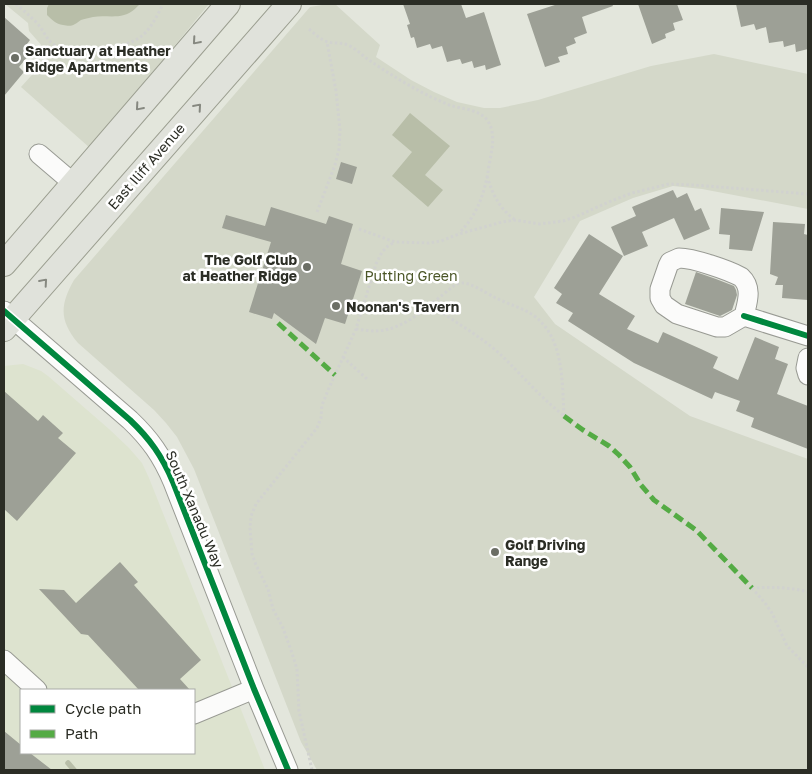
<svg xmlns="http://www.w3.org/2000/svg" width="812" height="774" font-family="'Golos Text',sans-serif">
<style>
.built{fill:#dde3cf;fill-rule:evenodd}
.green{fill:#d4d8c9}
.water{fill:#b8bea8}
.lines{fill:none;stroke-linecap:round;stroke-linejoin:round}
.stream{stroke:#b8bea8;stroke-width:5.5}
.building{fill:#9da096}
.minor-casing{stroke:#989a93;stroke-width:21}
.major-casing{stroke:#9b9e90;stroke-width:26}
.path{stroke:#d1d2cf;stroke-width:3;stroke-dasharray:2.5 2.5;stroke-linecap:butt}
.minor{stroke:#fbfbfa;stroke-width:19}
.major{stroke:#e0e2db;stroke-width:24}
.quiet{stroke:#54ab44;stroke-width:5;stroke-dasharray:10 5;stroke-linecap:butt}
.cycleway-casing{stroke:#fff;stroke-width:9}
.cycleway{stroke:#00873e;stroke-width:6}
.oneway{stroke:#868880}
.poi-dot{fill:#6b6e65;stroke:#fff;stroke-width:2}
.labels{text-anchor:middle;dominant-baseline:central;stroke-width:5;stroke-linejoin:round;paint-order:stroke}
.poi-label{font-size:14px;font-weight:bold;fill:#2b2d25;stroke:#fff;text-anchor:start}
.street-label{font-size:14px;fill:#2b2d25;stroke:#fff}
.park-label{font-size:14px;fill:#4a5526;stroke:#fff}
</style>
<rect width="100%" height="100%" fill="#e3e6dc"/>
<!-- built -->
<path class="built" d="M 23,364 L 41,371 L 48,376 L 109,429 L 129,448 L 142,463 L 149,478 L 265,770 L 4,770 L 4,366 ZM 21,690 L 194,690 L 194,753 L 21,753 Z"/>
<!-- green -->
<path class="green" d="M 5,4 L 209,4 L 90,148 L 21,87 L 50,55 L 29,31 L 28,23 Z
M 328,4 L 335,4 L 380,45 L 376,57 L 411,80 L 434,92 L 457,102 L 484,108 L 500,108 L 538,100 L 651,66 L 714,54 L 808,74 L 808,209 L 702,189 L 673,186 L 633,198 L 580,221 L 534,297 L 555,324 L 690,416 L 808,459 L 808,770 L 317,770 L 301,742 L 194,469 L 177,437 L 166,423 L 154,410 L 78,343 C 59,320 60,305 74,280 L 310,7 Z"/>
<!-- water -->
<path class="water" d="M 49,4 L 140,4 C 135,9 131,13 124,15 C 114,18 103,15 93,17 C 89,18 84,19 81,20 C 74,25 72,27 63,25 C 56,24 52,20 47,15 L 47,8 Z
M 410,113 L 450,146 L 425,175 L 443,190 L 428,207 L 392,176 L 412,152 L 392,135 Z"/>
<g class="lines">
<!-- stream -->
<path class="stream" d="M 68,763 L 74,770"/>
</g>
<!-- building -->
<path class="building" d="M 403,4 L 461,4 L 466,18 L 484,12 L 501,65 L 486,70 L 485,65 L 474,68 L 472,61 L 462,64 L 460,59 L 447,62 L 442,46 L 432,49 L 430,44 L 417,48 L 414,37 L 411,38 L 407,25 L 410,24 Z
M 558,4 L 612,4 L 613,6 L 582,17 L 587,33 L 574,38 L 576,43 L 566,47 L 568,54 L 558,57 L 560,62 L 545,67 L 527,14 Z
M 638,4 L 677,4 L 683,20 L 673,23 L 675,30 L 665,34 L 666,38 L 652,44 Z
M 736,4 L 808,4 L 808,49 L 796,52 L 795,44 L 784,47 L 783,41 L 769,43 L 766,27 L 756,30 L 754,24 L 741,27 Z
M 4,17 L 30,40 L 27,44 L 33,50 L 19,67 L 24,72 L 4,96 Z
M 341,162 L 357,167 L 352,184 L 336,179 Z
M 673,190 L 677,198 L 687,193 L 695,211 L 701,208 L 710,229 L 684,240 L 674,218 L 642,232 L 648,246 L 624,256 L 611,227 L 636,216 L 632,207 Z
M 271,207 L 326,224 L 329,216 L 353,224 L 341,264 L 362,271 L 345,324 L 325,318 L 316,344 L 274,313 L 272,319 L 249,312 L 271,242 L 222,228 L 226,215 L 265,226 Z
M 721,208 L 764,212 L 752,251 L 729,249 L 730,235 L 719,234 Z
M 773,222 L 805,224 L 804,234 L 808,235 L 808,300 L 782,298 L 783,285 L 775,285 L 778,277 L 770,274 Z
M 589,234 L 623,256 L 599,294 L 635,316 L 627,329 L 658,343 L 663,332 L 701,349 L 718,357 L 713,368 L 738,380 L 755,337 L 779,347 L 775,359 L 788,364 L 777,394 L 808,406 L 808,449 L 751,427 L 754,418 L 736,411 L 740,401 L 715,392 L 712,399 L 634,363 L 568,321 L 573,313 L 556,303 L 562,294 L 554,288 Z
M 696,272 L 716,279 L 734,286 L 736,290 L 737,295 L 732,310 L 720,316 L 685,304 Z
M 4,391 L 38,421 L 43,415 L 63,433 L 58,438 L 76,453 L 17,521 L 4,509 Z
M 120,562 L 138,582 L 134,585 L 201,660 L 180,679 L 190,690 L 139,690 L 88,635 L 81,634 L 39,589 L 64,590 L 76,603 Z
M 4,731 L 21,745 L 21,753 L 30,753 L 52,770 L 4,770 Z"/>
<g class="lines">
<!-- minor casing -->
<g class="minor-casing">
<path id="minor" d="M 39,154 L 73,183
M 679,258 C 693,258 728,270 741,277 C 753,288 747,303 744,316 L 725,327 L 717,327 L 677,314 L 664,305 L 660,298 L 660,289 L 668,266 L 670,262 Z
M 4,311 L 130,420 C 150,439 162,456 173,482 L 254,689 L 288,770
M 744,316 L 808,336
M 808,358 L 806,368 L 808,375
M 4,660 L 37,690
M 194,714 L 254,689"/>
</g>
<!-- major casing -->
<g class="major-casing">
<path id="major" d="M 4,264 L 228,4
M 4,329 L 289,4"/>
</g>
<!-- path -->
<path class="path" d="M 16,4 C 23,10 30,16 37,23 C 48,36 46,44 65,49 C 88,49 128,50 144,34 C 153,25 158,14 163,4
M 309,29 C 315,34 321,40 328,42 C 336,44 343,42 350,46 C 356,49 361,54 366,58 C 386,72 409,86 431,97 C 437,100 443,102 449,105 C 461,109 479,109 487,120 C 498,134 490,156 488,172 C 484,195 476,217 459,233
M 487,176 C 493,195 499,208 515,220
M 317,212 L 335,165 L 339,149 L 340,130 L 336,91 L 327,42
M 359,229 L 395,242 L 429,243 L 441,241 L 459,234 L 502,222 L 515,220 L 540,224 L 563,221 L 575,217 L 611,201 L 632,193 L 669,184 L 694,185 L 808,194
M 431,305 C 453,321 479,335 500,354 C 521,374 540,397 563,415
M 356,329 C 363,330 370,331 376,331 C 407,330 432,302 455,285 C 455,284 462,283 463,283 C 471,283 486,293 494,297 C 507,304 521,307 533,315 C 564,337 562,381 564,416
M 343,357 L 367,379
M 752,588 L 765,603 L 772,613 L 787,646 L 808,667
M 752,588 C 770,587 791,587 808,592
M 312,770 L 299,711 L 297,669 L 292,653 L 283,628 L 273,609 L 268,589 L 256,565 L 252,554 L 250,528 L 251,516 L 256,504 L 317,428 L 321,418 L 322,405 L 329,388 L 356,329 L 376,264 L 382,252 L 388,246 L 395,242"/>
<!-- minor -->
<use href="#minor" class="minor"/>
<!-- major -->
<use href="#major" class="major"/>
<!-- quiet -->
<path class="quiet" d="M 278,323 L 335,375
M 564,416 L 583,430 L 609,446 L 619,455 L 630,467 L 641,485 L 654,500 L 696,530 L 752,588"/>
<!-- cycleway casing -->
<g class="cycleway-casing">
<path id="cycleway" d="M 4,311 L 130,420 C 150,439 162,456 173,482 L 254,689 L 288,770
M 744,316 L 808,336"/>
</g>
<!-- cycleway -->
<use href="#cycleway" class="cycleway"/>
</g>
<!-- one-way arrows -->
<defs><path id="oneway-chevron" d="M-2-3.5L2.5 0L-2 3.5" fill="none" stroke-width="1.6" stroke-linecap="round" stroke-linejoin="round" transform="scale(1.25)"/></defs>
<g class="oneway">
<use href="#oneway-chevron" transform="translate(196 41) rotate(131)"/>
<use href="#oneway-chevron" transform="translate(139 107) rotate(131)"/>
<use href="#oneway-chevron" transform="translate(198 107) rotate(-49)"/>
<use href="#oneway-chevron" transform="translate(44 282) rotate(-49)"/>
</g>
<!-- markers -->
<g class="poi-dot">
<circle cx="15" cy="58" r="5"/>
<circle cx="307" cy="267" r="5"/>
<circle cx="336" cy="306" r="5"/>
<circle cx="495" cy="552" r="5"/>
</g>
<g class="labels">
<!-- poi labels -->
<g class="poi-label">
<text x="25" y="50">Sanctuary at Heather<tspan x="25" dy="16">Ridge Apartments</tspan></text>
<text x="297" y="259" text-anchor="end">The Golf Club<tspan x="297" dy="16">at Heather Ridge</tspan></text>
<text x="346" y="306">Noonan's Tavern</text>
<text x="505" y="544">Golf Driving<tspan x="505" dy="16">Range</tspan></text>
</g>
<!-- street labels -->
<g class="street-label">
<text transform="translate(146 166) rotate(-49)">East Iliff Avenue</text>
<text transform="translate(195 509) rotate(67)">South Xanadu Way</text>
</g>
<!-- park labels -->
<g class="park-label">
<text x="411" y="275">Putting Green</text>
</g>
</g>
<!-- border -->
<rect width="812" height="774" fill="none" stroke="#2b2d25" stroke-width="10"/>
<!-- legend -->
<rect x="20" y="689" width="175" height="65" fill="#ffffff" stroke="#aaaba8"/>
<rect x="30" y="705" width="25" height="8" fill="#00873e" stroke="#aaaba8"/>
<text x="65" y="714" font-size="15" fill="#2b2d25">Cycle path</text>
<rect x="30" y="730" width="25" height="8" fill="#54ab44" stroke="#aaaba8"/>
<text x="65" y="739" font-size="15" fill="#2b2d25">Path</text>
</svg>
